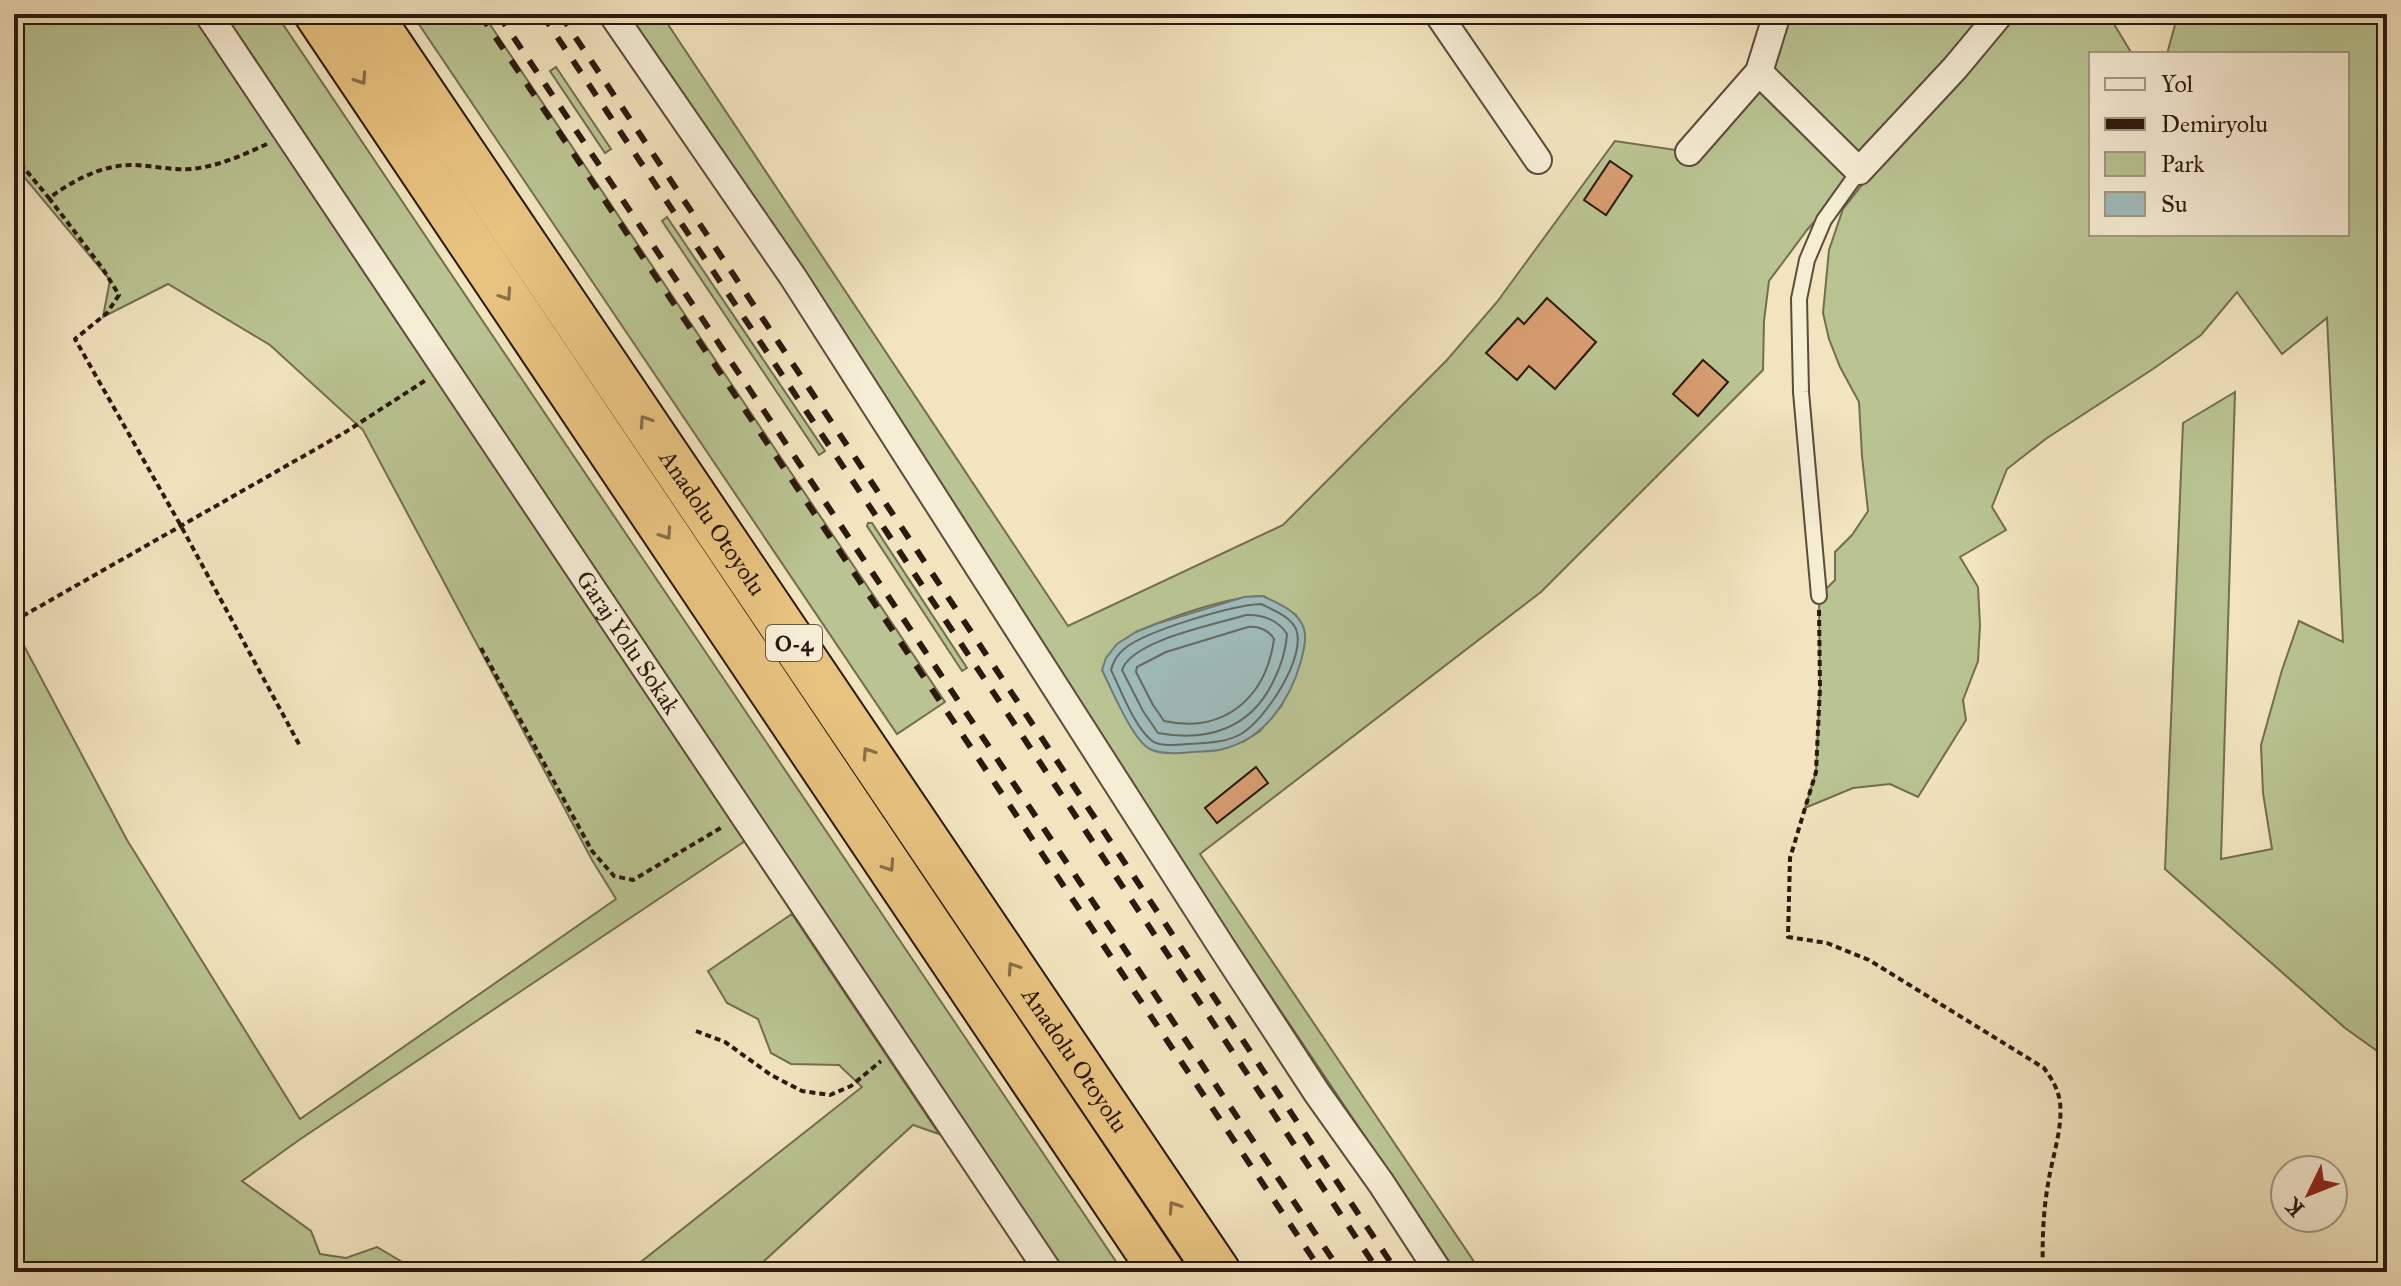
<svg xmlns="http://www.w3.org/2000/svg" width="2401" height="1286" font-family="'IM FELL Great Primer',serif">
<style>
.green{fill:#b9c492;stroke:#726e50;stroke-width:2;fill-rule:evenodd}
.water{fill:#9fbcbc;stroke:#707b76;stroke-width:2}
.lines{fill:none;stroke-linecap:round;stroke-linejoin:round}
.shore{stroke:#646a64;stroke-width:2}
.building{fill:#d79d71;stroke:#2a190d;stroke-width:2}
.lane-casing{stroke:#5c4c39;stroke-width:18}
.street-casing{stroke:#5c4c39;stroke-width:30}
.highway-casing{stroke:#2a190d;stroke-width:48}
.path{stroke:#2a190d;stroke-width:4;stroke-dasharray:6 4;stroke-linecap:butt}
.lane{stroke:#f6edd5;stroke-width:14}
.street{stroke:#f6edd5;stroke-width:26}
.highway{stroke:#e8c27f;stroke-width:44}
.rail{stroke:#2a190d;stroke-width:6;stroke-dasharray:14 14;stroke-linecap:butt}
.oneway{stroke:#896e46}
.labels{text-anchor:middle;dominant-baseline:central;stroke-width:8;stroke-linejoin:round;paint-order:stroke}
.shield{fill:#f6edd5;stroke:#675949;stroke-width:2}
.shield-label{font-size:22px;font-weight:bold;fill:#2a190d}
.street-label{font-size:24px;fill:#2a190d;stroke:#f6edd5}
</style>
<rect width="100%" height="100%" fill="#f1e4be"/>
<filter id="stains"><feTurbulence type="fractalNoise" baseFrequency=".0025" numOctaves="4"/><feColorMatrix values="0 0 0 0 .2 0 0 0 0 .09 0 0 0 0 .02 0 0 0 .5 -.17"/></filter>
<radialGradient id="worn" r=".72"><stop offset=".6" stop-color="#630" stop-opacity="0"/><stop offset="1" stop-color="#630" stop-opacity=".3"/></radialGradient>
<!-- green -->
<path class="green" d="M 14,14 L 197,14 L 718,793 L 733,823 L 744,833 L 745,841 L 299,1140 L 242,1181 L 311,1231 L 320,1254 L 346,1258 L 377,1247 L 419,1272 L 14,1272 L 14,627 L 127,840 L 300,1119 L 616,899 L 592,860 L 363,430 L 270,345 L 168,284 L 103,317 L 110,280 L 14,165 Z
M 213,14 L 276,14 L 1123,1272 L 1059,1272 Z
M 412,14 L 483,14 L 945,702 L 897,734 Z
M 615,14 L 661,14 L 1068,626 L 1283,525 L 1447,360 L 1497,302 L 1615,141 L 1689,152 L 1759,72 L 1859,171 L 1807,230 L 1769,281 L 1764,321 L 1763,370 L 1541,592 L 1200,854 L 1481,1272 L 1456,1272 L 1033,642 ZM 1263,596 L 1296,615 L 1282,705 L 1260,731 L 1243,742 L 1136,632 C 1171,617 1226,597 1263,596 Z
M 1783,14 L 1987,14 L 1860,158 L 1777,77 L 1772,64 Z
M 2014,14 L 2108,14 L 2132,54 L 2091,54 L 2091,234 L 2347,234 L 2347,54 L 2167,54 L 2178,14 L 2387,14 L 2387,1058 L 2345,1028 L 2165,869 L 2183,423 L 2235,392 L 2221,859 L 2272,849 L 2263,793 L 2261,745 L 2282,670 L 2299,621 L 2343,642 L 2327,318 L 2282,354 L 2237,292 L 2201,335 L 2153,369 L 2047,438 L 2007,469 L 1992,507 L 2006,530 L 1960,557 L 1978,587 L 1980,625 L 1978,661 L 1963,700 L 1966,720 L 1918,797 L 1890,784 L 1853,788 L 1805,808 L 1816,772 L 1820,687 L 1819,596 L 1835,580 L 1835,552 L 1852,535 L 1868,511 L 1862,456 L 1859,402 L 1840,367 L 1829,339 L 1823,313 L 1829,250 L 1843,209 L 1873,171 Z
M 556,67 L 611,149 L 605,153 L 550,71 Z
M 667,217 L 825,451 L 819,455 L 662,221 Z
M 868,523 L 872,523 L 967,668 L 962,671 L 867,526 Z
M 792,914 L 939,1134 L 913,1125 L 752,1272 L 628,1272 L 862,1087 L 839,1065 L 791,1064 L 771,1053 L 758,1019 L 727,1003 L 708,971 Z"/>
<!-- water -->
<path class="water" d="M 1263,596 C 1277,603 1295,610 1302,624 C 1308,635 1304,649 1301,661 C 1290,700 1265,739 1223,749 C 1213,752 1202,751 1192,752 C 1180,753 1161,755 1150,749 C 1133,741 1111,688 1102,670 L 1106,658 L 1117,644 L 1136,632 L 1156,624 L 1244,597 Z"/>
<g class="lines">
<!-- shore -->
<path class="shore" d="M 1261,604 C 1273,610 1290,616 1296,629 C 1307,657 1265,720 1241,734 C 1225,743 1206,743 1187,744 C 1177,745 1159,747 1151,740 C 1134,726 1121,690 1111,670 C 1113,662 1117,655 1124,649 C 1145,631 1233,605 1261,604 Z
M 1246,615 C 1262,614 1278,620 1287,634 C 1286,651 1281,666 1273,682 C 1250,729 1207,742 1158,733 L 1143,711 L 1122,670 C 1132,640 1217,624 1246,615 Z
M 1248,627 C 1258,626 1269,630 1274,639 C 1266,698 1224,734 1164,721 L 1153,705 L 1136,672 L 1137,667 L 1166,652 Z"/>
</g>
<!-- building -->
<path class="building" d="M 1610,161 L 1632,176 L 1606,215 L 1584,200 Z
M 1547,298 L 1596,342 L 1555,389 L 1529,366 L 1517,380 L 1486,353 L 1518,318 L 1524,324 Z
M 1703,360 L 1728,382 L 1698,416 L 1673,394 Z
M 1256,767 L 1268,783 L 1217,823 L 1205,808 Z"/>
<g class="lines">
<!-- lane casing -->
<g class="lane-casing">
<path id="lane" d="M 1819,596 L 1801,392 L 1799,299 L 1807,260 L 1824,220 L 1859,171"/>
</g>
<!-- street casing -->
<g class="street-casing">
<g id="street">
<path id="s1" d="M 208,14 L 1049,1272"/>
<path d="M 612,14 L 793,277 L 1223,949 L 1317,1093 L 1381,1183 L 1439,1272"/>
<path d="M 1438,14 L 1538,160"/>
<path d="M 1759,72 L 1859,171 L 1955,68 L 2000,14"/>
<path d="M 1689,152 L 1759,72 L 1777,14"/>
</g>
</g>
<!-- highway casing -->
<g class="highway-casing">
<g id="highway">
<path d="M 317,14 L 1162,1272"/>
<path id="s2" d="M 369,14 L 1218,1272"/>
</g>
</g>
<!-- path -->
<path class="path" d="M 267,144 C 243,155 217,167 190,169 C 171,170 153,166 135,165 C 103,164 74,180 49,198 L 103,269 L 119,295 L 107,313 L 75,339 L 181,526 L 300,746
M 14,156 L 49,198
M 1819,610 L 1820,687 L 1816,772 L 1790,858 L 1788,937 L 1827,943 L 1869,960 L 2044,1068 C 2052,1079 2058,1089 2060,1102 C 2063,1128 2052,1158 2048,1184 C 2043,1213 2042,1243 2043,1272
M 14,621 L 344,433 L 426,380
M 481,648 L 592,851 L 614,876 L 633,880 L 724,826
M 696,1031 L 725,1042 L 771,1075 L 802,1091 L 830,1095 L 851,1086 L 881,1061"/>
<!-- lane -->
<use href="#lane" class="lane"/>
<!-- street -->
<use href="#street" class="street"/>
<!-- highway -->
<use href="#highway" class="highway"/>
<!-- rail -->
<path class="rail" d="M 480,14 L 1322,1272
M 498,14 L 1341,1272
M 542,14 L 1379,1272
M 560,14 L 1397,1272"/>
</g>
<!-- one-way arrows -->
<defs><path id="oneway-chevron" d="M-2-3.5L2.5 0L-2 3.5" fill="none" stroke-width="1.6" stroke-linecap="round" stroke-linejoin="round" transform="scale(2)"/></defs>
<g class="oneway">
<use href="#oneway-chevron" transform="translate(361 79) rotate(56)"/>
<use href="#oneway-chevron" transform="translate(506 295) rotate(56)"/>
<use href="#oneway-chevron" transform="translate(645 421) rotate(-124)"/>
<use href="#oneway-chevron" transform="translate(666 534) rotate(56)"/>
<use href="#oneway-chevron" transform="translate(868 753) rotate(-124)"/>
<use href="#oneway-chevron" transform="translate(889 866) rotate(56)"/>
<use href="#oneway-chevron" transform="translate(1013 968) rotate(-124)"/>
<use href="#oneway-chevron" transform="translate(1174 1207) rotate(-124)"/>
</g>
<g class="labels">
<!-- shield labels -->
<rect class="shield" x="766" y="625" width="56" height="36" rx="6"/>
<g class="shield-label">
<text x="794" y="643">O-4</text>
</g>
<!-- street labels -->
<g class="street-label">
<text stroke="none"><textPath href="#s2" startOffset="614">Anadolu Otoyolu</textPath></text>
<text stroke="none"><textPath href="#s1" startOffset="756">Garaj Yolu Sokak</textPath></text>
<text stroke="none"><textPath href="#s2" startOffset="1262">Anadolu Otoyolu</textPath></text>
</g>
</g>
<!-- margin -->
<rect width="2401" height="1286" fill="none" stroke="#f1e4be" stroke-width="48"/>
<rect x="16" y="16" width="2369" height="1254" fill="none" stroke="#2a190d" stroke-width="4"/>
<rect x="24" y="24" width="2353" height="1238" fill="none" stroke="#2a190d" stroke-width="2"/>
<!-- legend -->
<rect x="2089" y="52" width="260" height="184" fill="#f6edd5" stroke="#a49885" stroke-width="2"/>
<rect x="2105" y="78" width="40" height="12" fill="#f6edd5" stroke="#a49885" stroke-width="2"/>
<text x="2161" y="92" font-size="24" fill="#2a190d">Yol</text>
<rect x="2105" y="118" width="40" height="12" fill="#2a190d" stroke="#a49885" stroke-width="2"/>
<text x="2161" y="132" font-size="24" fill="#2a190d">Demiryolu</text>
<rect x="2105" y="152" width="40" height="24" fill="#b9c492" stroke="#a49885" stroke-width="2"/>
<text x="2161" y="172" font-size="24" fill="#2a190d">Park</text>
<rect x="2105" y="192" width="40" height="24" fill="#9fbcbc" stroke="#a49885" stroke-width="2"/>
<text x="2161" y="212" font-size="24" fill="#2a190d">Su</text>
<!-- north arrow -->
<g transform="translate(2309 1194) rotate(227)"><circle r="38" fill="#f6edd5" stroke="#a49885" stroke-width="2"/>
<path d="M0-6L14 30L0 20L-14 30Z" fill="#8f2418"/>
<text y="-12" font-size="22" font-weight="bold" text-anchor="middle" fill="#2a190d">K</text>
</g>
<rect width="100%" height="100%" filter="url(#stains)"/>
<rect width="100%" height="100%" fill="url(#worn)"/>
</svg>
